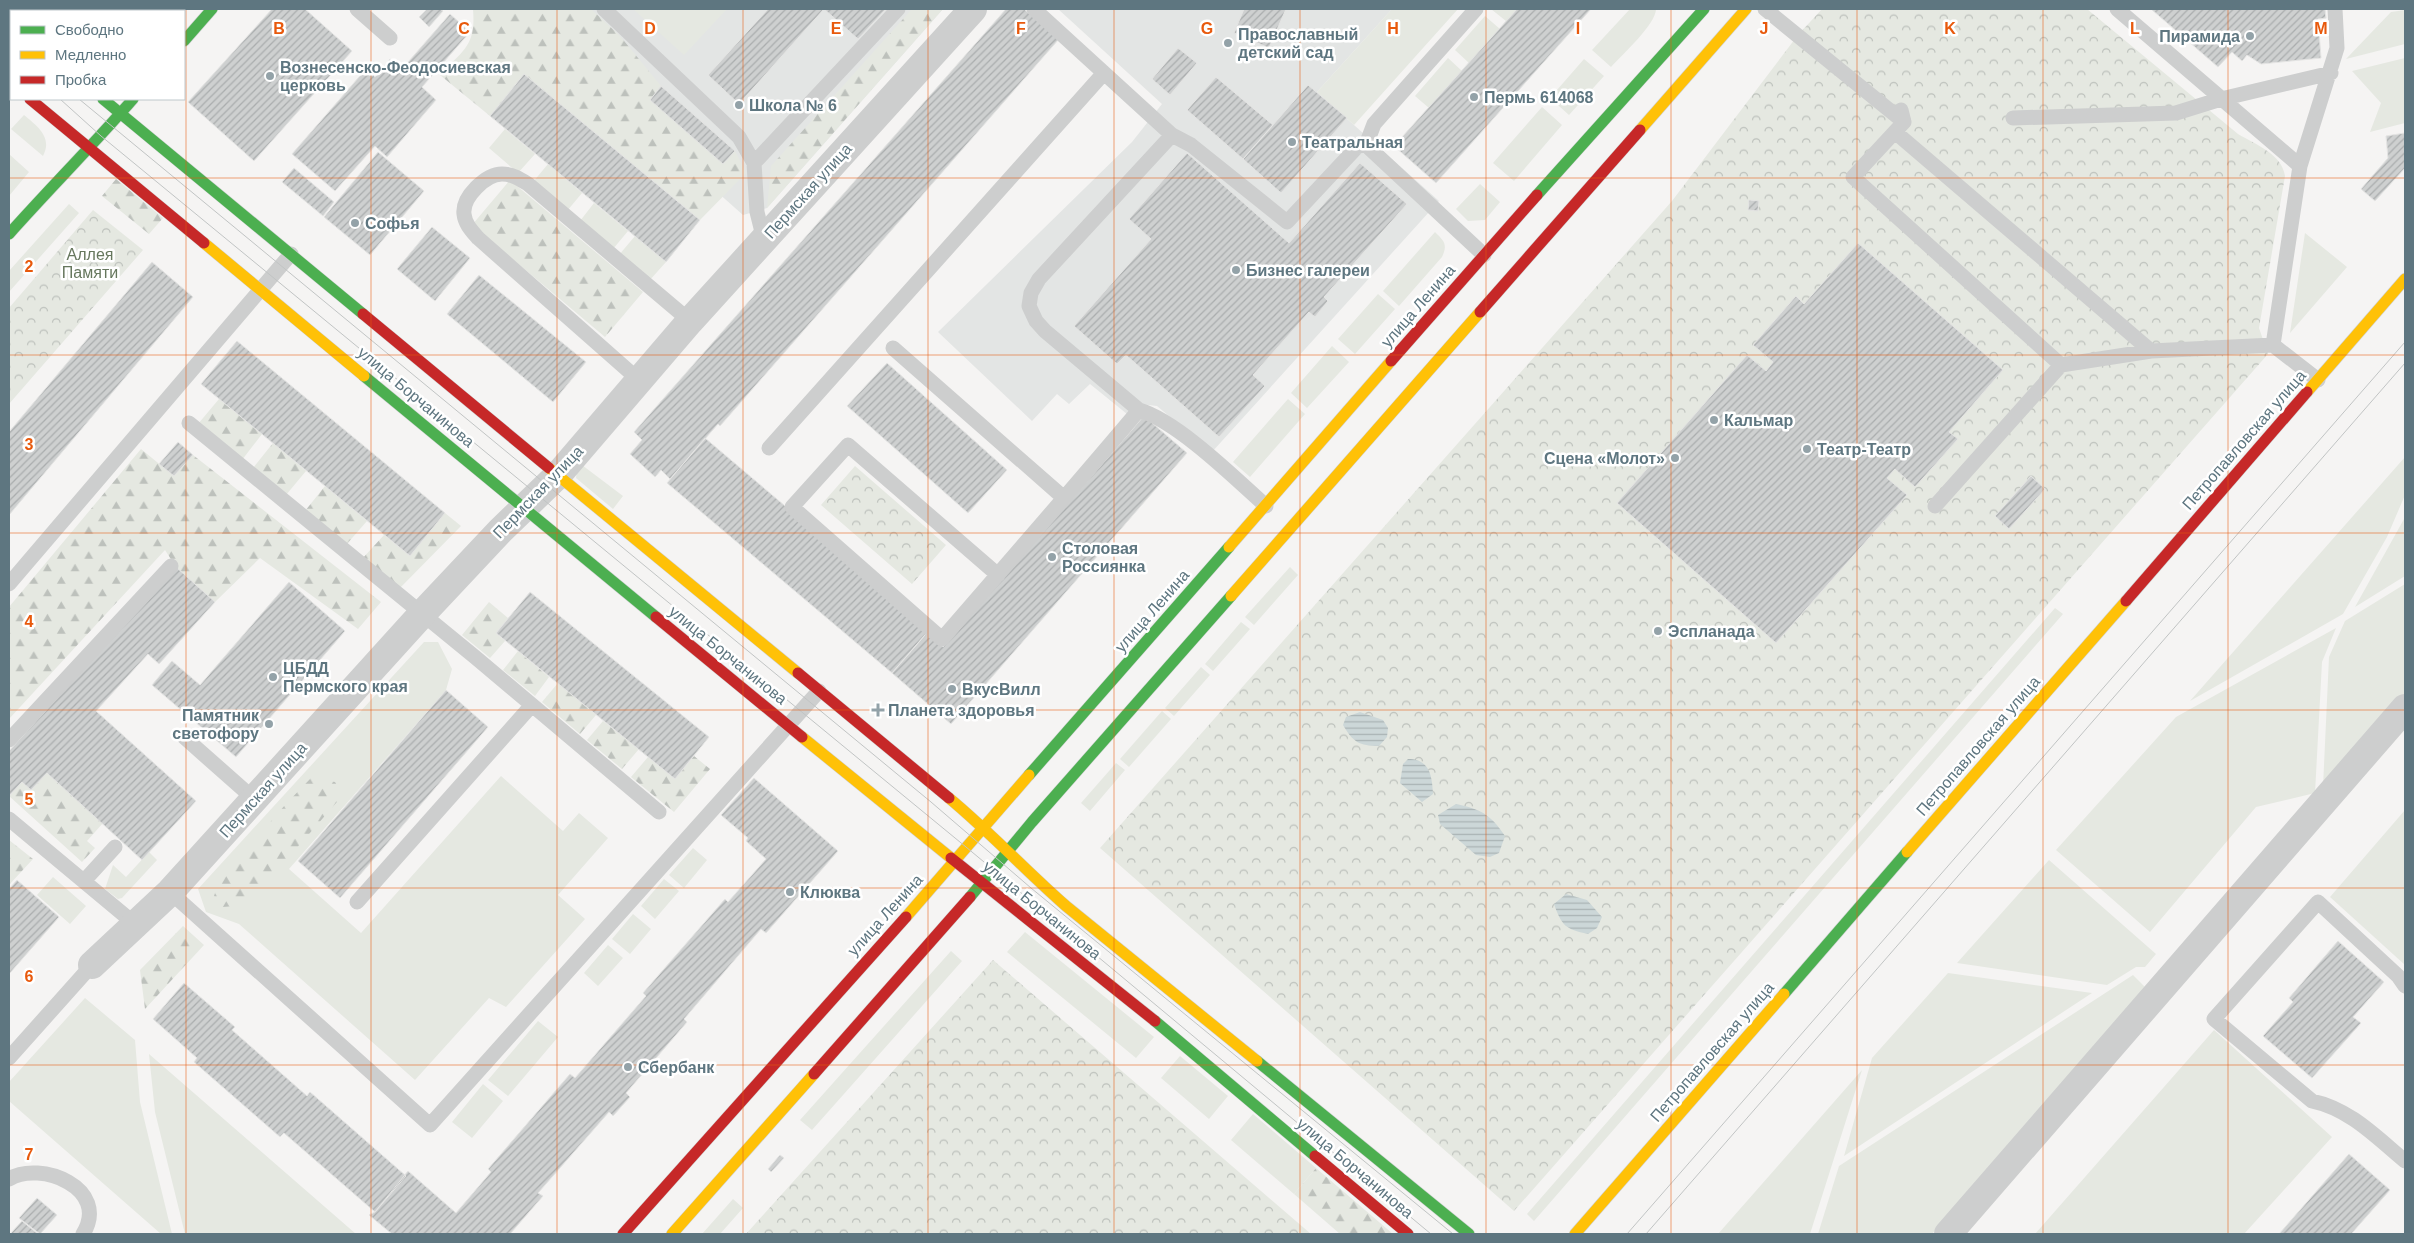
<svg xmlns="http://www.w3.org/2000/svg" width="2414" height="1243" font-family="Arial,sans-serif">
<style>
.built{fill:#e3e5e4}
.green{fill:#e5e8e1}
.forest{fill:url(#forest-firs)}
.park{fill:url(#park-crowns)}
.water{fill:url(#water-rules)}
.building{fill:url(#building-hatch);stroke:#e4e4e3}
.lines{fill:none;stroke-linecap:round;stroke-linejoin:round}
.fast-casing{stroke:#ced1d2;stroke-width:12}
.slow-casing{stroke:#ced1d2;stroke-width:12}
.jam-casing{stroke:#ced1d2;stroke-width:12}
.lane{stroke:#cdcece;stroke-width:15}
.street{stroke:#cdcece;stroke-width:28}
.fast{stroke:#4caf50;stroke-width:11}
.slow{stroke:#ffc107;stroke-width:11}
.jam{stroke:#c62828;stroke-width:11}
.tram{stroke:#c1c4c4;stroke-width:1}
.grid{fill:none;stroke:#e8590c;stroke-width:1;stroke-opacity:0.55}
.poi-dot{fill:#93a2a8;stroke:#fff;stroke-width:2}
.labels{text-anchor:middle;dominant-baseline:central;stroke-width:5;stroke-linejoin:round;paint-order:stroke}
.poi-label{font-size:16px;font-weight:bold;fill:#5e7680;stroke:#fff;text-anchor:start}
.street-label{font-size:16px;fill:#5e7680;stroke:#fff}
.park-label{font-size:16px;fill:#66775d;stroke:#fff}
.grid-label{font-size:16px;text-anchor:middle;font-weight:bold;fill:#e8590c;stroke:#fff;stroke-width:5;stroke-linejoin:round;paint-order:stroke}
</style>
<defs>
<pattern id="forest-firs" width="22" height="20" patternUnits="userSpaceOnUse" patternTransform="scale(1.25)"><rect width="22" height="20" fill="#e5e8e1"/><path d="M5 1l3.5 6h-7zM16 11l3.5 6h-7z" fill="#bdc1bc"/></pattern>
<pattern id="park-crowns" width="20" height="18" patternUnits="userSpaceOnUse" patternTransform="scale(1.25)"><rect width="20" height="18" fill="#e5e8e1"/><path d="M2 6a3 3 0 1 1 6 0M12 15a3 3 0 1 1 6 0" fill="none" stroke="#bdc1bc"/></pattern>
<pattern id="water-rules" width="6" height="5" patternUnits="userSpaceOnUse" patternTransform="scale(1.25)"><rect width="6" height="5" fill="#ccd7d8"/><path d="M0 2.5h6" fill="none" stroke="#a9b3b4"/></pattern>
<pattern id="building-hatch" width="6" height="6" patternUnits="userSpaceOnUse" patternTransform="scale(1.25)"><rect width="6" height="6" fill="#ced0d0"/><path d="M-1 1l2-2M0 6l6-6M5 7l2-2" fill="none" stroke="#aaadae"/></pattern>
</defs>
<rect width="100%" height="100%" fill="#f5f4f3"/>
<!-- built -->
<path class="built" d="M 511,9 L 943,9 L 767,208 L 743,215 Z
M 1058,9 L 1392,9 L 1317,92 L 1439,201 L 1212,452 L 1157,406 L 1140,404 L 1127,414 L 1090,384 L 1069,404 L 1057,394 L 1032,421 L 938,332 L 1132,142 L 1162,104 Z"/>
<!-- green -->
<path class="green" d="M 633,9 L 727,9 L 684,55 Z
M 1392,9 L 1458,9 L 1354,125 L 1317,92 Z
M 1491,9 L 1517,9 L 1506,21 Z
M 1630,9 L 1656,9 C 1656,24 1622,55 1611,67 L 1592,50 Z
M 2405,10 L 2405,44 L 2346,59 L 2391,12 Z
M 1485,16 L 1500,29 L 1469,63 L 1455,50 Z
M 1448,58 L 1462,71 L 1429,108 L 1415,96 Z
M 2405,58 L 2405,123 L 2370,132 L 2381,103 L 2352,71 Z
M 1584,59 L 1604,76 L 1569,115 L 1550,98 Z
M 1542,107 L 1562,125 L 1514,181 L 1493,163 Z
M 24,115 C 37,126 53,137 43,156 L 11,129 Z
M 505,129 L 535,154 L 518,173 L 489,148 Z
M 9,154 L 29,172 L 9,196 Z
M 548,164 L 582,193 L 567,211 L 533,182 Z
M 1480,184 L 1500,202 L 1485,220 L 1468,221 L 1456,209 Z
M 594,203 L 628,231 L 613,249 L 580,221 Z
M 69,204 L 79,213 L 9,292 L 9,271 Z
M 1435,232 C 1444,241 1448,244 1442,257 L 1399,306 L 1383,291 Z
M 2305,233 L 2347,267 L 2290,333 Z
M 635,236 L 666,262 L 649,281 L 619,255 Z
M 1378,294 L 1395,309 L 1355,354 L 1338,339 Z
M 1332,346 L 1349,362 L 1307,408 L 1291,393 Z
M 1288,399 L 1305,414 L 1250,477 L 1233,462 Z
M 2405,457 L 2405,495 L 2387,537 L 2343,614 L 2190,701 Z
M 578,462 L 623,496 L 613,509 L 576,478 Z
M 2405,515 L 2405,576 L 2355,607 L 2404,519 Z
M 1290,567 L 1298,575 L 1254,625 L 1245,617 Z
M 2405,584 L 2405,693 L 2323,787 L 2329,657 L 2345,621 Z
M 2055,608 L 2063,614 L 1534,1221 L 1527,1214 Z
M 1241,622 L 1250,629 L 1213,671 L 1205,664 Z
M 2336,628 L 2322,662 L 2315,793 L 2256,807 L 2150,932 L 2056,850 L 2176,717 Z
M 424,642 L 438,642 L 452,669 L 446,690 L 289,869 L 361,933 L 501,776 L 563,831 L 579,813 L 608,838 L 558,895 L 585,919 L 506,1007 L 489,998 L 415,1080 L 239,924 L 206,912 L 198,889 Z
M 1201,667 L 1210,675 L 1174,716 L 1165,708 Z
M 1162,711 L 1171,719 L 1129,767 L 1120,759 Z
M 1116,763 L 1125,770 L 1090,811 L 1081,803 Z
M 2405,810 L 2405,965 L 2330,897 Z
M 693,848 L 707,860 L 684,888 L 669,875 Z
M 149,852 L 157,860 L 122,898 L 118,899 L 105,889 L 113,865 L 126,877 Z
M 2049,860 L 2156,954 L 2145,967 L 2136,967 L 2107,985 L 1957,963 Z
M 53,877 L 86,906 L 70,924 L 37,895 Z
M 664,879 L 679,891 L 655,919 L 641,906 Z
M 633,914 L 651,929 L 630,954 L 612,939 Z
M 1025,932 L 1154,1037 L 1136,1058 L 1007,952 Z
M 608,945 L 623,958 L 598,986 L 584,973 Z
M 951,951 L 962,961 L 812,1130 L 800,1120 Z
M 1948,973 L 2092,993 L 1844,1156 L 1872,1058 Z
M 2133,975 L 2147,989 L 1932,1234 L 1818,1234 L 1839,1166 Z
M 85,998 L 135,1040 L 140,1102 L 172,1234 L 161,1234 L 9,1101 L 9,1082 Z
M 538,1021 L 558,1037 L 508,1096 L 488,1080 Z
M 2214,1030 L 2332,1137 L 2244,1234 L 2035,1234 Z
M 149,1054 L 356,1234 L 185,1234 L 155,1112 Z
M 1180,1056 L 1228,1096 L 1209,1119 L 1161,1078 Z
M 1862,1070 L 1810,1234 L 1718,1234 Z
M 483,1084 L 503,1101 L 472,1138 L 452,1122 Z
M 1253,1114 L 1316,1168 L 1294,1194 L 1231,1140 Z
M 733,1199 L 743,1208 L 720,1234 L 702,1234 Z"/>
<!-- forest -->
<path class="forest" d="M 473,9 L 591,9 L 620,36 L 661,86 L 650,100 L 723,164 L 735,151 L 746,173 L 700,220 L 525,75 L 490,116 L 440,75 C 464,49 476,46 473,9 Z
M 912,9 L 943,9 L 767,208 L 771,166 Z
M 116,179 L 163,218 L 149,234 L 102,196 Z
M 510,180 L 643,292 L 605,337 L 472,225 Z
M 219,399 L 262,434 L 242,460 L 198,424 Z
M 273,443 L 306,471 L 286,495 L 253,468 Z
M 141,449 L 174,476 L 193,455 L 381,602 L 358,629 L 260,558 L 215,602 L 176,567 L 165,550 L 9,719 L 9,607 Z
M 325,486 L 367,521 L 346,545 L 305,511 Z
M 445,513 L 461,526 L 399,589 L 362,559 L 384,535 L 410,556 Z
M 489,602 L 508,618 L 496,633 L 505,641 L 490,658 L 462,635 Z
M 518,651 L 549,677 L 535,696 L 503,670 Z
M 558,683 L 596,715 L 580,734 L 542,702 Z
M 603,721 L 639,749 L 622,769 L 587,740 Z
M 694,756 L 710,769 L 674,812 L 631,777 L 648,757 L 675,779 Z
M 47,773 L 103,823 L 87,841 L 95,848 L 82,862 L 9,796 L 22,782 L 31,790 Z
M 311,778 L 335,782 L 343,795 L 276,872 L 236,906 L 222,907 L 214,896 L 219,881 L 285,805 Z
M 9,840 L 33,859 L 9,885 Z
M 183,926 L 204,945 L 145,1009 L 140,970 Z
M 1316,1168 L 1393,1234 L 1340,1234 L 1294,1194 Z"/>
<!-- park -->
<path class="park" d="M 1822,9 L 2087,9 L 2238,134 C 2255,144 2282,154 2285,176 L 2259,328 L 2268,354 L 1514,1211 L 1100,848 L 1672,201 L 1798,35 Z
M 93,210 L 143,250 L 9,404 L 9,308 Z
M 855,466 L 946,545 L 912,584 L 821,505 Z
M 993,960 L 1311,1234 L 746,1234 Z"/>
<!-- water -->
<path class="water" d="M 1360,712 L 1383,720 L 1388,728 L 1387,737 L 1379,746 C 1359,746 1353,742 1343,725 L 1346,717 Z
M 1408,759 C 1430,759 1432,776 1433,794 L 1422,802 L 1400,783 L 1403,764 Z
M 1456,804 C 1481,809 1491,815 1505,836 L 1499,853 L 1490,857 L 1476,855 L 1440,824 L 1438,815 Z
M 1566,894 L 1587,900 L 1602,917 L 1597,928 L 1588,934 C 1565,929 1562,926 1554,904 Z"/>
<!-- building -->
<path class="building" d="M 272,9 L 305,9 L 352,51 L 254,161 L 188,102 Z
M 427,9 L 440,9 L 443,11 L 429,27 L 419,17 Z
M 768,9 L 886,9 L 858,39 L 824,9 L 739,104 L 708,75 Z
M 1006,9 L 1024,9 L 1059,39 L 720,426 L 718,424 L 670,479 L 661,470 L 655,477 L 630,454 L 642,440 L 634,432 Z
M 1244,9 L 1286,9 L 1269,48 L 1234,33 Z
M 1517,9 L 1591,9 L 1436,183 L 1394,146 Z
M 2151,9 L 2325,9 L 2326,18 L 2318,19 L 2321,58 L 2261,64 L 2247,55 L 2242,61 L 2232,52 L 2218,67 Z
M 450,14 L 470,32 L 422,87 L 436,100 L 387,157 L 375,146 L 335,191 L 292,154 L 366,69 L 375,77 L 390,59 L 402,69 Z
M 1178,48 L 1197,63 L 1170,95 L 1152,79 Z
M 524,74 L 700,220 L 666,262 L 490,116 Z
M 1216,77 L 1273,125 L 1243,159 L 1187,110 Z
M 1308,85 L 1347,118 L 1281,193 L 1243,159 Z
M 661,86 L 735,151 L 723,164 L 650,100 Z
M 2405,133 L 2405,168 L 2375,201 L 2361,189 L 2388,158 L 2386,136 Z
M 378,152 L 424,191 L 370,255 L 324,217 Z
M 1187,153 L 1289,243 L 1360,163 L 1407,204 L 1324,297 L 1328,301 L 1315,317 L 1309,312 L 1253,375 L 1265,386 L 1219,437 L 1126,355 L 1117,364 L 1074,326 L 1151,239 L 1129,219 Z
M 294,168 L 334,202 L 323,216 L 282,182 Z
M 1749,200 L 1759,201 L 1758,211 L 1748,210 Z
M 432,227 L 470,258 L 435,301 L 397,269 Z
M 1858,243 L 2003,370 L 1949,432 L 1958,439 L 1915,487 L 1895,469 L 1887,478 L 1907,495 L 1776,643 L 1617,503 L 1747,355 L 1766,371 L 1773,362 L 1753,345 L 1796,296 L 1804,304 Z
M 152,262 L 193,297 L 9,515 L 9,432 Z
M 479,275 L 586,362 L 553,402 L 447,314 Z
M 237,341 L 445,513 L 410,556 L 201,384 Z
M 887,363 L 1007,470 L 968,513 L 847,406 Z
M 1144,416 L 1187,453 L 951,724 L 892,673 L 927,633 L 943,647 Z
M 705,438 L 930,629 L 892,673 L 667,483 Z
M 178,442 L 193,455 L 174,476 L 159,464 Z
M 2031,476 L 2045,489 L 2009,529 L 1995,516 Z
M 176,567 L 215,602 L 159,664 L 148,654 L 96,711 L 196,801 L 142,860 L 47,773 L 31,790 L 22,782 L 9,796 L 9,751 Z
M 289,582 L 345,631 L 236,757 L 152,685 L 172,661 L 200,685 Z
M 530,592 L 709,737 L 675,779 L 496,633 Z
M 446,690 L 488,727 L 340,898 L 298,861 Z
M 754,778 L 838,851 L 766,933 L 761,929 L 684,1019 L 687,1022 L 626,1093 L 630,1097 L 613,1116 L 609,1112 L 538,1193 L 543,1196 L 510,1234 L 392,1234 L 369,1215 L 375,1212 L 408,1171 L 456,1213 L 491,1172 L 488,1169 L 570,1074 L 575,1078 L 646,996 L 643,993 L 725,899 L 728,902 L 766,859 L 746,841 L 748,838 L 721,815 Z
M 17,880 L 59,917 L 9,974 L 9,889 Z
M 2338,941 L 2384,982 L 2353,1017 L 2361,1023 L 2312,1078 L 2263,1036 L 2293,1002 L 2289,998 Z
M 184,983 L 235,1027 L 232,1030 L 307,1096 L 310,1092 L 406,1176 L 375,1212 L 284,1133 L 280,1137 L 194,1062 L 197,1058 L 153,1019 Z
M 2349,1154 L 2390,1190 L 2351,1234 L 2279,1234 Z
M 780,1155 L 784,1158 L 771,1172 L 768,1169 Z
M 37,1198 L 57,1215 L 40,1234 L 19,1218 Z
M 22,1221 L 38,1234 L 10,1234 Z"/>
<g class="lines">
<!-- fast casing -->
<g class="fast-casing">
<path id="fast" d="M 9,21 L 11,23
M 184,41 L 212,9
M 9,82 L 11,84
M 103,99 L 363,314
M 1537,195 L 1704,9
M 9,234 C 50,188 93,145 133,99
M 364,376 L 656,617
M 1029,775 L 1229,547
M 970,897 L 1032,822 L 1231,596
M 1784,994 L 1907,852
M 1155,1021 L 1315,1156
M 1257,1061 L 1469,1234"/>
</g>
<!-- slow casing -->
<g class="slow-casing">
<path id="slow" d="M 1640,130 L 1746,9
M 204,243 L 364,376
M 2307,392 L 2405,279
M 549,468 L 798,673
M 1229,547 L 1391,361
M 1231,596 L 1480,312
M 802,737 L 951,858
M 949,798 C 990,832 1026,871 1066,906 L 1257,1061
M 1907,852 L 2126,601
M 906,917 L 1029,775
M 672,1234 L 814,1074
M 1575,1234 L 1784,994"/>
</g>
<!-- jam casing -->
<g class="jam-casing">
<path id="jam" d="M 30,99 L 204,243
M 1480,312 L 1640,130
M 363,314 L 549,468
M 1391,361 L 1537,195
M 2126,601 L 2307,392
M 656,617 L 802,737
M 798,673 L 949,798
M 951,858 L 1155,1021
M 814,1074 L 970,897
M 1315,1156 L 1408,1234
M 623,1234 L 906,917"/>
</g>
<!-- lane -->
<path class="lane" d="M 357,9 L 390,38
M 604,9 L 739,137 L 754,163 L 898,9
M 1034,9 L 1172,135 L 1191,145 L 1287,222 L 1358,146 L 1366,145 L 1484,255
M 1765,9 L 1904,122
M 2117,9 L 2300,166 L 2273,345 L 2318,380
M 1901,110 L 1904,122 L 1853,177 L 2061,365 L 2151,351 L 2273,345
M 2013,118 L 2176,113 L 2221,99 L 2331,73
M 1895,132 L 2151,351
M 1172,135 L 1039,279 L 1031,293 L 1029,306 L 1036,321 L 1045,331 L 1139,410 C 1177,421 1235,478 1266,506
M 1366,145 L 1374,124 L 1476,9
M 754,163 L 757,212 L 764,240
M 2300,166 L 2337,48 L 2335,9
M 893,348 L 1064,498
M 640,381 L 478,238 C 472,231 465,224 464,214 C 462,197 486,174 502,174 C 512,174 520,179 528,184 L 690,321
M 189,423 L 475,657 L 659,812
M 769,448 L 1103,74
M 1935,506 L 2061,365
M 998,575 L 848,445 L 792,507 L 942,639 C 1008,563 1074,487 1139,410
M 9,584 L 291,254
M 184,737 L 254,799
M 9,740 L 171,566
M 9,819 L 135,924
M 84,881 L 115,847
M 170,892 L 430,1125 L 819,691
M 357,902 L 532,705
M 2405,986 L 2398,976 L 2318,902 L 2214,1019 L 2312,1101 C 2350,1109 2376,1137 2405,1161
M 9,1058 L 92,965
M 9,1179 C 40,1160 111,1188 83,1234"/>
<!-- street -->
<path class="street" d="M 92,965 L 170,892 L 422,614 L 500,531 L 558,475 L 690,321 L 973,9
M 1948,1234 L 2405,708"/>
<!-- fast -->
<use href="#fast" class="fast"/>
<!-- slow -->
<use href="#slow" class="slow"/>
<!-- jam -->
<use href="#jam" class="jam"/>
<!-- tram -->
<path class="tram" d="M 9,41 L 11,43
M 9,57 L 11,59
M 60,99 L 101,136 L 966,847 L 1431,1234
M 79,99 L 931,802 L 1031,888 L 1453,1234
M 1627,1234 L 2405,342
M 1646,1234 L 2405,363"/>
</g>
<!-- grid -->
<path class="grid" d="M 186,9 L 186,1234M 371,9 L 371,1234M 557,9 L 557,1234M 743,9 L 743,1234M 928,9 L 928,1234M 1114,9 L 1114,1234M 1300,9 L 1300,1234M 1486,9 L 1486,1234M 1671,9 L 1671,1234M 1857,9 L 1857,1234M 2043,9 L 2043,1234M 2228,9 L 2228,1234M 9,178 L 2405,178M 9,355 L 2405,355M 9,533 L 2405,533M 9,710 L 2405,710M 9,888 L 2405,888M 9,1065 L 2405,1065"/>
<!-- markers -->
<g class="poi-dot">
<circle cx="2250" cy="36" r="5"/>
<circle cx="1228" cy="43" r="5"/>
<circle cx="270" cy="76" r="5"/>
<circle cx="1474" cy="97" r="5"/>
<circle cx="739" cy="105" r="5"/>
<circle cx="1292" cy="142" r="5"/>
<circle cx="355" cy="223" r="5"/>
<circle cx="1236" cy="270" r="5"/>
<circle cx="1714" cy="420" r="5"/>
<circle cx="1807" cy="449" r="5"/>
<circle cx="1675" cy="458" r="5"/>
<circle cx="1052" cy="557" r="5"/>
<circle cx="1658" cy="631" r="5"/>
<circle cx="273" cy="677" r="5"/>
<circle cx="952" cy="689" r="5"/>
<path d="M875.5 702.5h5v5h5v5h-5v5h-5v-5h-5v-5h5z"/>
<circle cx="269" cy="724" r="5"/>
<circle cx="790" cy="892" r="5"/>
<circle cx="628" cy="1067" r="5"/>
</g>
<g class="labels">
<!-- poi labels -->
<g class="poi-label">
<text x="1238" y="34">Православный<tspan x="1238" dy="18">детский сад</tspan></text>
<text x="2240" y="36" text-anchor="end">Пирамида</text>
<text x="280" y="67">Вознесенско-Феодосиевская<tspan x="280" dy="18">церковь</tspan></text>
<text x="1484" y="97">Пермь 614068</text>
<text x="749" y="105">Школа № 6</text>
<text x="1302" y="142">Театральная</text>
<text x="365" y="223">Софья</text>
<text x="1246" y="270">Бизнес галереи</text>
<text x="1724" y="420">Кальмар</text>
<text x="1817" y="449">Театр-Театр</text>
<text x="1665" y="458" text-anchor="end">Сцена «Молот»</text>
<text x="1062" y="548">Столовая<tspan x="1062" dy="18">Россиянка</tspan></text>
<text x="1668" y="631">Эспланада</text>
<text x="283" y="668">ЦБДД<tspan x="283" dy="18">Пермского края</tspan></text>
<text x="962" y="689">ВкусВилл</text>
<text x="888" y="710">Планета здоровья</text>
<text x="259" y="715" text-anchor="end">Памятник<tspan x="259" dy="18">светофору</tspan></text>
<text x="800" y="892">Клюква</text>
<text x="638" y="1067">Сбербанк</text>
</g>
<!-- street labels -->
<g class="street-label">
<text transform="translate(808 191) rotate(-48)">Пермская улица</text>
<text transform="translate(1418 306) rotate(-49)">улица Ленина</text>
<text transform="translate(416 397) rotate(40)">улица Борчанинова</text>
<text transform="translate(2244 440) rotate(-49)">Петропавловская улица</text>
<text transform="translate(538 492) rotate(-46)">Пермская улица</text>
<text transform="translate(1152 611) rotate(-49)">улица Ленина</text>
<text transform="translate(728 655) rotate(39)">улица Борчанинова</text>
<text transform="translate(1978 746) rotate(-49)">Петропавловская улица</text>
<text transform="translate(263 790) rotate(-48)">Пермская улица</text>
<text transform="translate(1042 910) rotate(39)">улица Борчанинова</text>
<text transform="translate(885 915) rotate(-48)">улица Ленина</text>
<text transform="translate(1712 1052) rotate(-49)">Петропавловская улица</text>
<text transform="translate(1355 1168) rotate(40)">улица Борчанинова</text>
</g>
<!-- park labels -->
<g class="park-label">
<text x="90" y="254">Аллея<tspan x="90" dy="18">Памяти</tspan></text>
</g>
</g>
<g class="grid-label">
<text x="279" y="34">B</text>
<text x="464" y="34">C</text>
<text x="650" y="34">D</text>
<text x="836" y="34">E</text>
<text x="1021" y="34">F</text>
<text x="1207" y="34">G</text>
<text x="1393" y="34">H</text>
<text x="1578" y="34">I</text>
<text x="1764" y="34">J</text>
<text x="1950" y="34">K</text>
<text x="2135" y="34">L</text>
<text x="2321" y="34">M</text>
<text x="29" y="272">2</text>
<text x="29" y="450">3</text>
<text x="29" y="627">4</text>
<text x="29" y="805">5</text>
<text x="29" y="982">6</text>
<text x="29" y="1160">7</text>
</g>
<!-- border -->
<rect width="2414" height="1243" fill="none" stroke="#5e7680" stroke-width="20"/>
<!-- legend -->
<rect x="10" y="10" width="175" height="90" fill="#ffffff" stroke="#bfc8cc"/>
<rect x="20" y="26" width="25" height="8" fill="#4caf50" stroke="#bfc8cc"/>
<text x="55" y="35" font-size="15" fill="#5e7680">Свободно</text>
<rect x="20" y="51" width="25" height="8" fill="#ffc107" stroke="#bfc8cc"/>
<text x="55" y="60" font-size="15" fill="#5e7680">Медленно</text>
<rect x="20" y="76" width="25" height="8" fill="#c62828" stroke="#bfc8cc"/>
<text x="55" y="85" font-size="15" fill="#5e7680">Пробка</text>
</svg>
